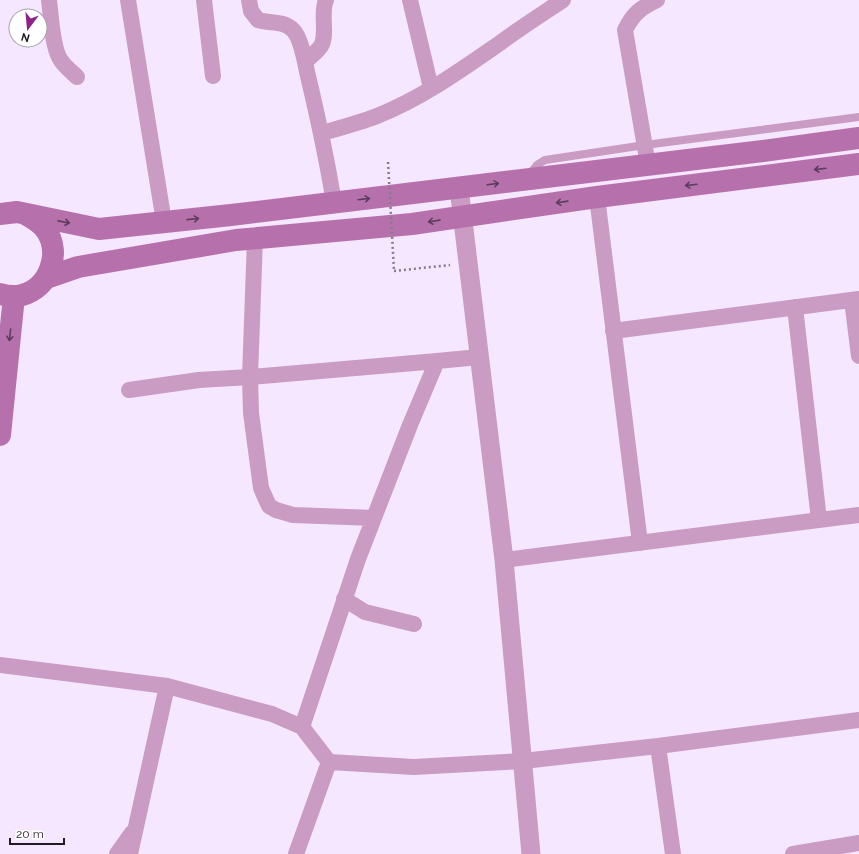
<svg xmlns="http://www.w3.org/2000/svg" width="859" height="854" font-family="Raleway,sans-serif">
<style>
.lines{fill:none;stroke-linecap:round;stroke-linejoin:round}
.path{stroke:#847b8b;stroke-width:2.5;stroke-dasharray:2 3;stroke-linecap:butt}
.service{stroke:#ca9bc3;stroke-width:8}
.minor{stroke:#ca9bc3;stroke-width:16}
.tertiary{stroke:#ca9bc3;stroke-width:19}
.secondary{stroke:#b671ad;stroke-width:22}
.path-bridge{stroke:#847b8b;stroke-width:2.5;stroke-dasharray:2 3;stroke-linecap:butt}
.oneway{stroke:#5c3d5b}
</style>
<rect width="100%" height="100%" fill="#f4e7ff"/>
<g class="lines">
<!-- path -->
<path class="path" d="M 394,271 L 450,265"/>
<!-- service -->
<path class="service" d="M 529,175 L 537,165 L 545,160 L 645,145 L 859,117"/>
<!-- minor -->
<path class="minor" d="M 49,0 C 51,15 52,46 60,59 C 64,66 71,71 77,77
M 128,0 L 164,222
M 204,0 L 213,76
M 249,0 L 251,11 L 258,20 C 271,24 283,20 293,30 C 302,39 305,64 308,76 C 318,118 327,160 334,203
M 410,0 L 431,88
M 305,62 C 310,57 317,52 321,46 C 328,34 320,14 326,0
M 322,133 C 340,128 359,123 377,116 C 422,98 461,70 500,43 C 520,28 542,14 563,0
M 648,165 L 625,30 C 633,14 640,8 657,0
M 597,197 L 640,543
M 255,238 L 250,377 L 251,413 L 261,488 L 269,506 L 276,510 L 293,515 L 374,518
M 852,300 L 859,356
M 795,307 L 819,520
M 613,331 L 859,299
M 129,390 L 199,380 L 250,377 L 437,361
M 504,560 L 859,515
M 344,599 L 365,612 L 414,624
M 0,665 L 167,686 L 272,714 L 302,727 L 329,762
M 302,727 L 358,559 L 410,425 L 437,361 L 479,357
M 658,746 L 673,854
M 117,854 L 132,833
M 130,854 L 167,686
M 296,854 L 329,762 L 414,767 L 523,761 L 658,746 L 859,720
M 793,854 L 859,843"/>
<!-- tertiary -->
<path class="tertiary" d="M 459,188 L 504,560 L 531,854"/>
<!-- secondary -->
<path class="secondary" d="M 0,214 L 17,212 L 99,229 L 231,215 L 763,151 L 859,138
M 46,278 L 78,267 L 236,240 L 412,224 L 597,197 L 859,164
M 0,294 C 7,296 15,297 22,295 C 49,288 62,254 46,230 C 41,223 34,219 27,215
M 0,435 L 14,296"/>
<!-- path-bridge -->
<path class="path-bridge" d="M 388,162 L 394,271"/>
</g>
<!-- one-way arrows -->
<defs><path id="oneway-shaft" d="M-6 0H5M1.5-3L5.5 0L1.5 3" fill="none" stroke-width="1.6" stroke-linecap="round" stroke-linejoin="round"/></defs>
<g class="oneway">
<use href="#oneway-shaft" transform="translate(820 169) rotate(173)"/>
<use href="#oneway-shaft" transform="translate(493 184) rotate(-7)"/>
<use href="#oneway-shaft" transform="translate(691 185) rotate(173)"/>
<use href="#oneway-shaft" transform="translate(364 199) rotate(-7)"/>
<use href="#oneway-shaft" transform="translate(562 202) rotate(172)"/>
<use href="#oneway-shaft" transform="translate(193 219) rotate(-6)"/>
<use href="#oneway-shaft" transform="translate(434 221) rotate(172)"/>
<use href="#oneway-shaft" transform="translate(64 222) rotate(11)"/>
<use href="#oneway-shaft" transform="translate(10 335) rotate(96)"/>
</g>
<!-- north arrow -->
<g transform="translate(28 28) rotate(196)"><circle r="19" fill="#ffffff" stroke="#a6a3a7"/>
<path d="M0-3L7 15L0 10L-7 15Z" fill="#8d2387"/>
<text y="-6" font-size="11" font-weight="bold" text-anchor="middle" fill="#201a24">N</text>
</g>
<!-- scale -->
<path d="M10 838v6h54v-6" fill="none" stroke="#201a24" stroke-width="2"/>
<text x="16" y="838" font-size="12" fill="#201a24" stroke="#ffffff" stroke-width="3" paint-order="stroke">20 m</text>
</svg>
